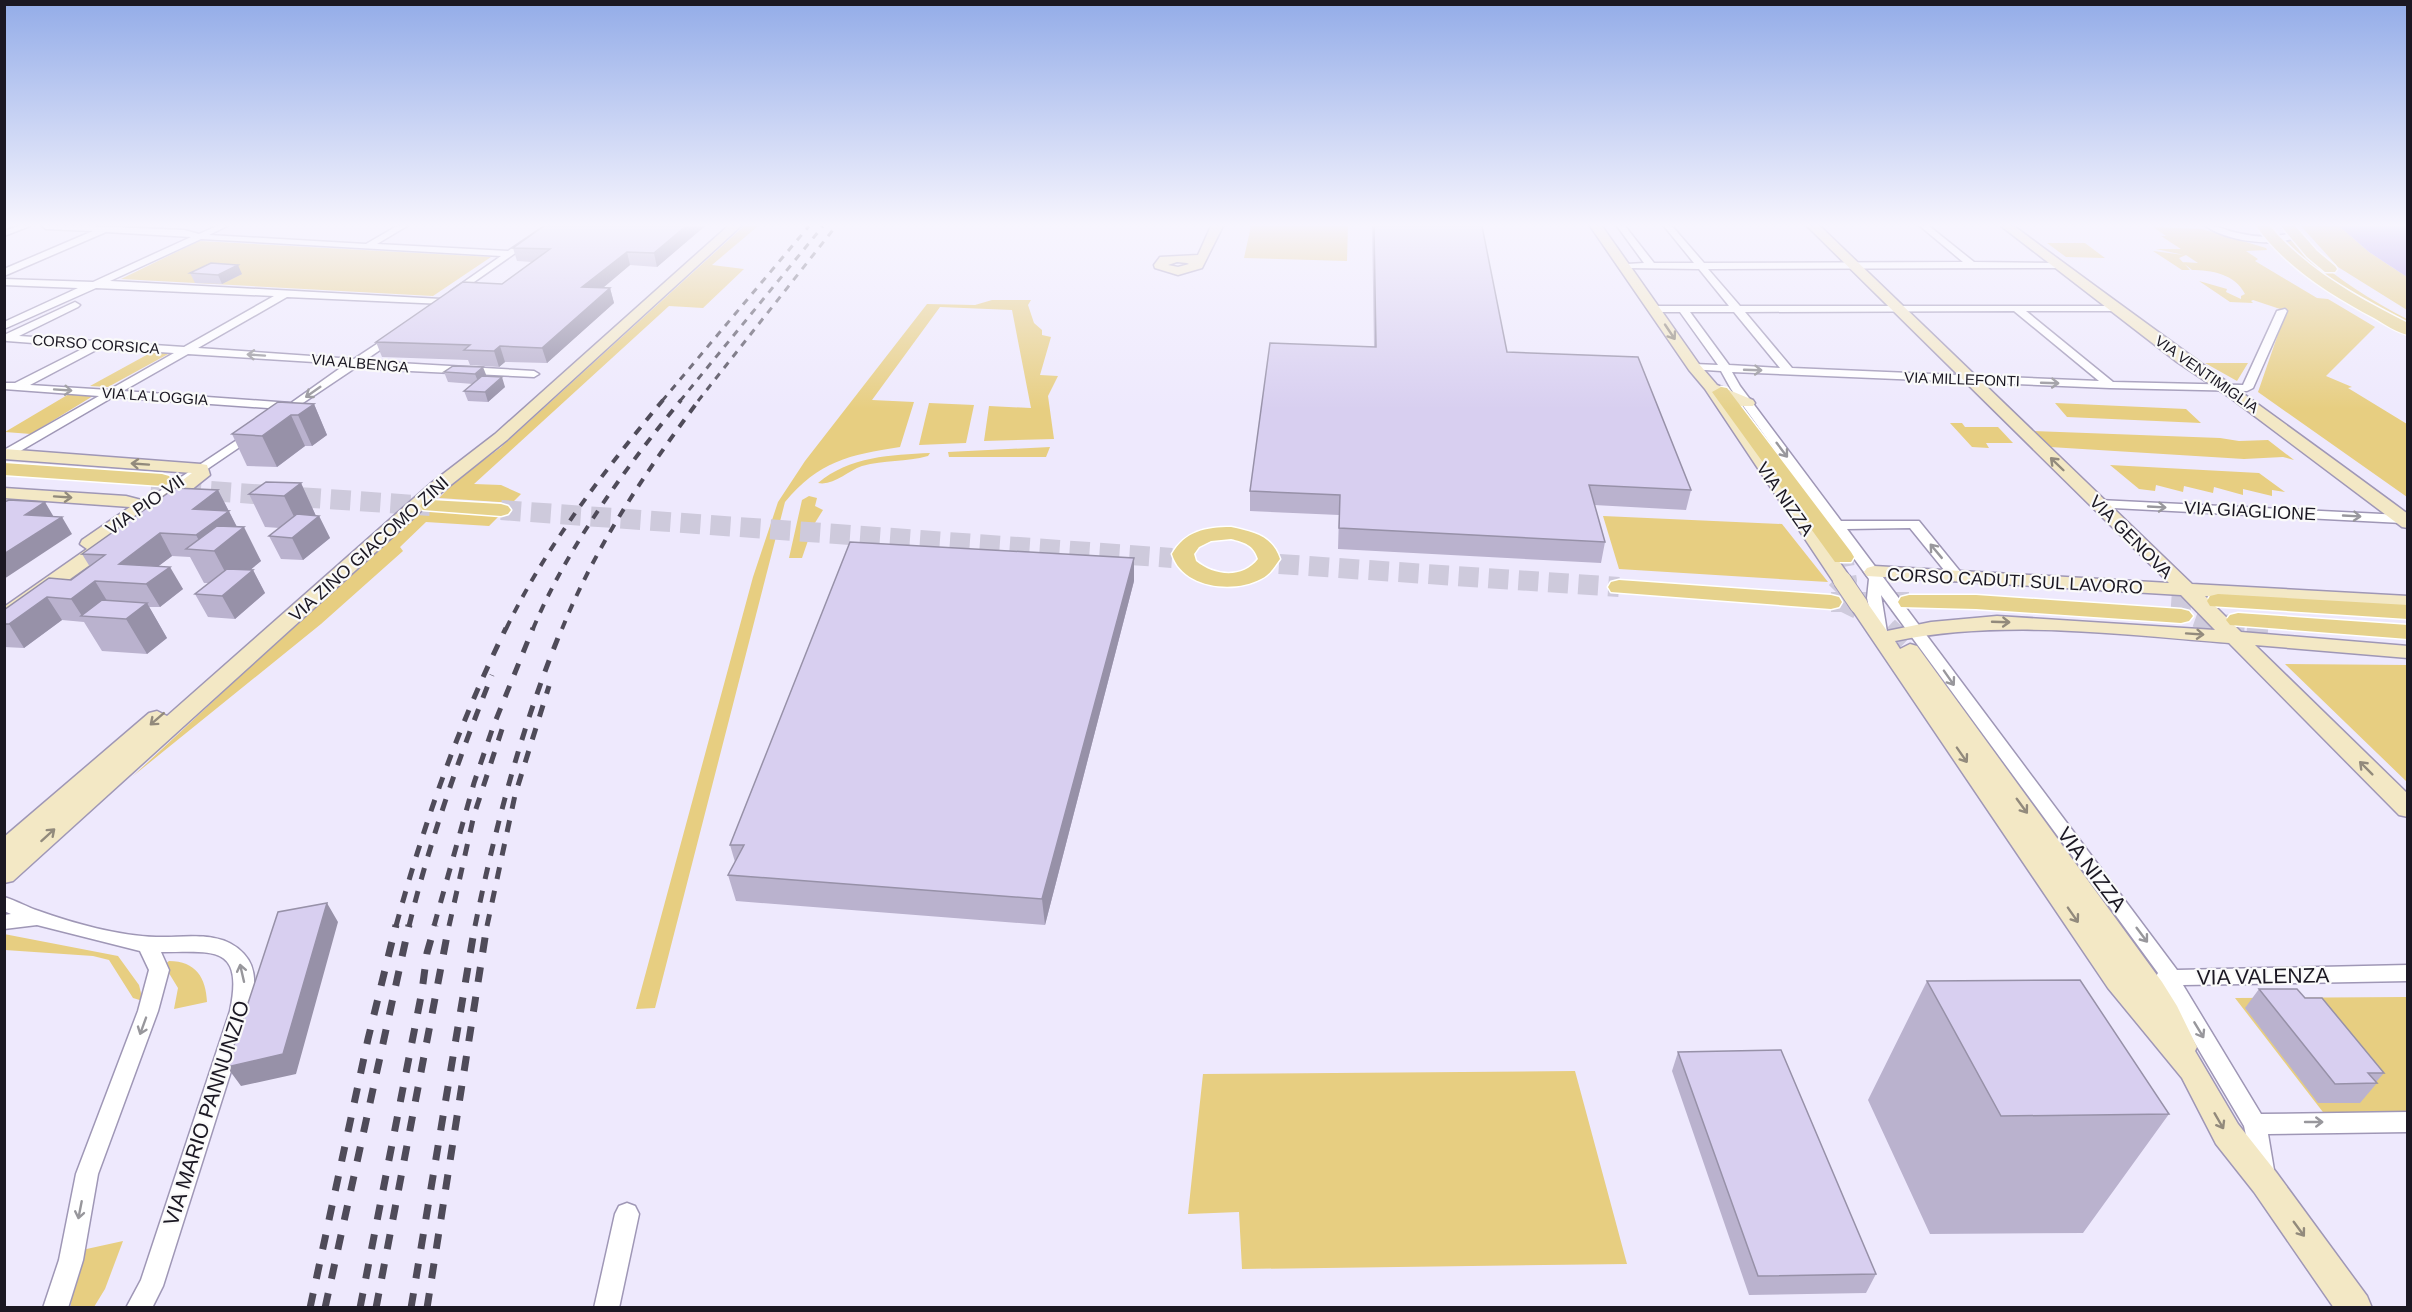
<svg xmlns="http://www.w3.org/2000/svg" width="2412" height="1312" font-family="Arial,sans-serif">
<style>
.green{fill:#e7ce81}
.water{fill:#b39fe7}
.lines{fill:none;stroke-linecap:round;stroke-linejoin:round}
.secondary-tunnel-far1{stroke:#cecadc;stroke-width:18;stroke-dasharray:18 9;stroke-linecap:butt}
.secondary-tunnel{stroke:#cecadc;stroke-width:23;stroke-dasharray:23 12;stroke-linecap:butt}
.primary-tunnel-far1{stroke:#cecadc;stroke-width:20;stroke-dasharray:20 10;stroke-linecap:butt}
.primary-tunnel{stroke:#cecadc;stroke-width:27;stroke-dasharray:27 14;stroke-linecap:butt}
.street-casing{stroke:#9f97b6;stroke-width:3}
.secondary-casing{stroke:#9f97b6;stroke-width:3}
.primary-casing{stroke:#fff;stroke-width:3}
.street{fill:#fff;fill-rule:evenodd}
.secondary{fill:#f3e8c5;fill-rule:evenodd}
.primary{fill:#e6d28c;fill-rule:evenodd}
.rail-far3{stroke:#4f4b59;stroke-width:3;stroke-dasharray:7 7;stroke-linecap:butt}
.rail-far2{stroke:#4f4b59;stroke-width:4;stroke-dasharray:9 9;stroke-linecap:butt}
.rail-far1{stroke:#4f4b59;stroke-width:5;stroke-dasharray:12 12;stroke-linecap:butt}
.rail{stroke:#4f4b59;stroke-width:7;stroke-dasharray:15 15;stroke-linecap:butt}
.secondary-bridge-casing{stroke:#9f97b6;stroke-width:20;stroke-linecap:butt}
.secondary-bridge{stroke:#f3e8c5;stroke-width:18}
.wall{fill:#bab2ce}
.shaded-wall{fill:#9791a8}
.building{fill:#d8cff0;stroke:#9791a8;stroke-width:1.5}
.oneway{stroke:#928a7c}
.oneway2{stroke:#98979c}
.labels{text-anchor:middle;dominant-baseline:central;stroke-width:4.5;stroke-linejoin:round;paint-order:stroke}
.far-street-label{font-size:15px;fill:#1b1823;stroke:#fafafa}
.street-label{font-size:18px;fill:#1b1823;stroke:#fafafa}
.near-street-label{font-size:21px;fill:#1b1823;stroke:#fafafa}
</style>
<rect width="100%" height="100%" fill="#eee9fd"/>
<!-- green -->
<path class="green" d="M 744,226 L 758,226 L 712,265 L 744,269 L 703,308 L 669,306 L 474,484 L 501,485 L 521,494 L 512,503 L 439,498 L 458,479 L 500,448 Z
M 1251,226 L 1348,226 L 1347,261 L 1244,258 Z
M 2301,226 L 2339,226 L 2369,252 L 2407,277 L 2407,310 L 2338,267 Z
M 2153,227 L 2202,229 L 2266,248 L 2267,250 L 2246,251 L 2258,259 L 2255,261 L 2317,298 L 2328,299 L 2375,327 L 2326,376 L 2352,387 L 2348,388 L 2407,424 L 2407,497 L 2258,392 L 2286,311 L 2253,300 L 2251,301 L 2253,303 L 2230,302 L 2199,281 L 2227,289 L 2226,292 L 2241,299 L 2241,296 L 2245,294 C 2235,274 2211,270 2192,270 L 2182,262 L 2198,263 L 2186,255 L 2179,258 L 2190,270 L 2182,270 L 2153,251 L 2184,255 L 2156,249 L 2181,249 L 2161,236 L 2166,236 Z
M 2294,240 C 2330,274 2363,296 2407,319 L 2407,326 C 2363,303 2316,278 2282,241 Z
M 199,241 L 491,257 L 433,296 L 121,279 Z
M 2047,243 L 2085,243 L 2105,258 L 2066,257 Z
M 992,300 L 1031,300 L 1028,305 L 1034,323 L 1042,330 L 1042,335 L 1051,337 L 1040,375 L 1058,376 L 1048,396 L 1054,439 L 984,441 L 989,406 L 1031,408 L 1012,310 L 940,307 L 872,400 L 914,402 L 900,447 C 849,455 819,461 785,502 L 655,1008 L 636,1009 L 753,577 L 778,502 L 805,461 L 927,304 L 975,305 Z
M 152,352 L 170,353 L 108,387 L 90,386 Z
M 2205,363 L 2248,363 L 2237,381 Z
M 69,394 L 93,396 L 31,434 L 5,432 Z
M 929,403 L 974,405 L 966,443 L 919,445 Z
M 2055,403 L 2186,409 L 2201,423 L 2067,417 Z
M 1950,423 L 1962,423 L 1965,427 L 1998,427 L 2013,443 L 1986,443 L 1989,448 L 1972,447 Z
M 2033,431 L 2220,438 L 2239,441 L 2268,440 L 2294,460 L 2283,457 L 2244,459 L 2050,447 Z
M 1050,447 L 1046,457 L 949,457 L 948,452 Z
M 930,453 L 928,456 C 906,462 884,460 862,466 C 847,471 834,486 818,483 C 850,456 891,455 930,453 Z
M 2110,465 L 2259,473 L 2285,492 L 2272,490 L 2272,496 L 2243,489 L 2243,495 L 2214,487 L 2213,493 L 2184,486 L 2183,492 L 2156,485 L 2155,491 L 2139,489 Z
M 809,496 L 817,498 L 815,506 L 823,510 L 813,526 L 802,558 L 789,558 L 802,500 Z
M 419,510 L 500,515 L 489,526 L 426,522 L 400,547 L 403,551 L 321,624 L 133,776 Z
M 1603,516 L 1782,524 L 1828,582 L 1619,569 Z
M 2285,664 L 2407,665 L 2407,782 Z
M 4,934 L 118,956 L 139,985 L 143,1001 L 133,998 L 109,960 L 93,956 L 5,950 Z
M 169,961 C 196,961 206,978 207,1002 L 174,1009 L 178,988 L 164,965 Z
M 2407,997 L 2407,1116 L 2326,1116 L 2235,998 Z
M 1575,1071 L 1627,1264 L 1242,1269 L 1239,1212 L 1188,1214 L 1203,1074 Z
M 123,1241 L 105,1289 L 94,1307 L 70,1308 L 82,1250 Z"/>
<!-- water -->
<path class="water" d="M 2339,226 L 2407,226 L 2407,277 L 2369,252 Z"/>
<g class="lines">
<!-- secondary-tunnel-far1 -->
<path class="secondary-tunnel-far1" d="M 1841,602 L 1870,616 L 1888,629"/>
<!-- secondary-tunnel -->
<path class="secondary-tunnel" d="M 1887,628 L 1910,650"/>
<!-- primary-tunnel-far1 -->
<path class="primary-tunnel-far1" d="M 151,487 L 430,506
M 501,510 L 1172,558
M 1279,564 L 1619,587
M 1836,592 L 1847,581 L 1843,557
M 1831,602 L 1909,602
M 2171,605 L 2216,608
M 2196,617 L 2210,622 L 2257,629"/>
<!-- primary-tunnel -->
<path class="primary-tunnel" d="M 2247,628 L 2268,631"/>
<!-- street casing -->
<g class="street-casing">
<path id="street" d="M 19,226 L 30,226 L 4,236 L 4,231 Z
M 42,226 L 90,226 L 184,230 L 199,234 L 217,226 L 227,226 L 209,235 L 366,244 L 397,226 L 407,226 L 377,244 L 508,251 L 545,226 L 554,226 L 454,296 L 449,293 L 451,291 L 501,256 L 201,239 L 110,281 L 441,299 L 444,300 L 444,304 L 287,297 L 198,348 L 354,359 L 395,332 L 400,335 L 399,337 L 364,361 L 534,371 L 539,374 L 534,377 L 368,369 L 358,366 L 282,417 L 276,414 L 282,409 L 113,397 L 10,457 L 4,457 L 4,450 L 99,396 L 4,389 L 4,383 L 15,383 L 86,347 L 7,341 L 4,340 L 4,335 L 75,302 L 80,305 L 78,307 L 19,336 L 184,347 L 274,296 L 96,288 L 4,329 L 4,322 L 78,288 L 4,285 L 4,279 L 93,282 L 191,237 L 106,232 L 4,276 L 4,269 L 93,231 L 46,229 ZM 100,348 L 174,353 L 109,390 L 30,385 ZM 188,354 L 346,364 L 291,403 L 123,391 Z
M 1617,226 L 1625,226 L 1654,263 L 1694,263 L 1664,226 L 1672,226 L 1704,263 L 1963,262 L 1920,226 L 1929,226 L 1974,262 L 2062,263 L 2062,267 L 2059,268 L 1708,269 L 1740,306 L 2120,306 L 2122,308 L 2117,311 L 2026,311 L 2113,382 L 2243,385 L 2277,311 L 2285,309 L 2287,311 L 2253,388 L 2247,391 L 2110,388 L 1732,372 L 1740,386 L 1841,521 L 1919,521 L 1963,575 L 1965,578 L 1963,581 L 1953,581 L 1910,528 L 1847,529 L 2177,970 L 2408,965 L 2408,981 L 2183,985 L 2261,1114 L 2408,1112 L 2408,1132 L 2268,1134 L 2274,1170 L 2271,1177 L 2263,1180 L 2255,1177 L 2244,1126 L 2167,996 L 2163,985 L 2158,984 L 2155,978 L 2158,973 L 1881,595 L 1888,638 L 1886,641 L 1876,641 L 1867,598 L 1869,579 L 1731,389 L 1721,371 L 1690,369 L 1689,367 L 1694,364 L 1718,365 L 1680,312 L 1655,312 L 1650,309 L 1655,306 L 1729,306 L 1699,269 L 1627,268 L 1627,264 L 1644,263 ZM 2014,311 L 2099,381 L 1792,368 L 1745,312 ZM 1690,312 L 1734,312 L 1780,368 L 1729,365 Z
M 2206,226 C 2217,225 2227,231 2238,233 C 2258,238 2276,238 2296,232 L 2300,235 C 2280,249 2225,241 2206,226 Z
M 252,430 L 258,434 L 256,436 L 150,508 L 145,509 L 139,505 Z
M 2099,500 L 2402,515 L 2407,516 L 2408,520 L 2402,523 L 2094,507 L 2093,504 Z
M 4,897 C 17,901 27,907 39,911 C 72,923 120,936 156,937 C 184,938 222,929 244,954 C 259,970 254,992 250,1011 L 163,1286 L 152,1308 L 126,1308 L 141,1280 L 230,1011 C 244,944 213,952 161,952 L 169,970 L 158,1011 L 98,1174 L 83,1260 L 68,1308 L 43,1308 L 59,1260 L 76,1174 L 138,1011 L 149,970 L 140,951 L 37,925 L 4,929 L 4,915 L 11,914 L 4,911 Z
M 627,1203 L 635,1206 L 639,1214 L 619,1308 L 594,1308 L 615,1214 L 619,1206 Z"/>
</g>
<!-- secondary casing -->
<g class="secondary-casing">
<path id="secondary" d="M 728,226 L 741,226 L 507,440 L 442,492 L 13,881 L 4,883 L 4,837 L 149,713 L 157,711 L 167,716 L 430,484 L 495,434 Z
M 1211,226 L 1223,226 L 1202,268 L 1178,275 L 1155,268 L 1154,265 L 1160,257 L 1198,255 ZM 1177,262 L 1187,263 L 1189,264 L 1178,267 L 1168,265 Z
M 1590,226 L 1602,226 L 1699,364 L 1717,385 L 1753,400 L 1755,403 L 1753,406 L 1741,406 L 1726,399 L 1852,580 L 1849,584 L 1835,584 L 1705,389 L 1689,370 Z
M 1807,226 L 1820,226 L 2192,584 L 2408,596 L 2408,608 L 2205,596 L 2241,632 L 2408,646 L 2408,658 L 2255,645 L 2408,794 L 2408,817 L 2399,815 L 2229,643 C 2118,634 2004,619 1895,641 L 1900,649 L 1910,644 L 1917,646 L 2162,982 L 2177,1006 L 2197,1047 L 2195,1051 L 2238,1124 L 2276,1172 L 2367,1296 L 2372,1308 L 2334,1308 L 2254,1192 L 2216,1144 L 2182,1078 L 2108,988 L 1849,605 L 1852,601 L 1866,601 L 1887,631 L 1931,622 L 1997,616 L 2215,630 L 2181,595 L 1867,576 L 1864,572 L 1867,568 L 1874,566 L 2169,583 Z
M 2001,226 L 2014,226 C 2144,323 2277,417 2408,514 L 2408,528 L 2402,527 L 2232,399 L 2177,362 Z
M 4,449 L 201,464 L 207,465 L 210,475 L 166,510 L 160,511 L 152,508 L 110,538 L 117,543 L 115,547 L 11,621 L 4,623 L 4,607 L 87,549 L 80,544 L 82,540 L 130,507 L 4,498 L 4,488 L 126,496 L 153,503 L 192,473 L 4,459 Z"/>
</g>
<!-- primary casing -->
<g class="primary-casing">
<path id="primary" d="M 2256,226 L 2270,226 C 2307,270 2357,297 2408,323 L 2408,335 C 2396,332 2384,324 2374,318 C 2329,294 2286,267 2256,226 Z
M 2281,226 L 2295,226 L 2317,251 L 2335,266 L 2337,269 L 2335,272 L 2325,272 L 2307,257 Z
M 1721,387 L 1727,388 L 1851,552 L 1854,557 L 1851,562 L 1835,562 L 1712,392 Z
M 4,463 L 162,474 L 169,476 L 172,480 L 169,484 L 162,486 L 4,475 Z
M 430,500 L 501,504 L 508,506 L 511,510 L 508,514 L 501,516 L 423,510 L 420,506 L 423,502 Z
M 1231,527 C 1253,532 1272,535 1280,559 C 1274,567 1270,575 1261,579 C 1233,594 1182,588 1172,554 C 1185,531 1206,527 1231,527 ZM 1231,539 C 1244,542 1254,545 1258,559 C 1243,579 1214,576 1196,561 L 1194,554 L 1199,547 L 1211,541 Z
M 1619,580 L 1831,595 L 1839,597 L 1842,602 L 1839,607 L 1831,609 L 1611,592 L 1608,587 L 1611,582 Z
M 2218,594 L 2408,605 L 2408,619 L 2210,606 L 2207,601 L 2210,596 Z
M 1909,595 L 1976,595 L 2181,609 L 2189,611 L 2193,616 L 2189,621 L 2181,623 L 1976,609 L 1901,607 L 1898,602 L 1901,597 Z
M 2238,613 L 2408,625 L 2408,639 L 2230,625 L 2226,620 L 2230,615 Z"/>
</g>
<!-- street -->
<use href="#street" class="street"/>
<!-- secondary -->
<use href="#secondary" class="secondary"/>
<!-- primary -->
<use href="#primary" class="primary"/>
<!-- rail-far3 -->
<path class="rail-far3" d="M 662,401 L 809,226
M 680,401 L 823,226
M 698,401 L 836,226"/>
<!-- rail-far2 -->
<path class="rail-far2" d="M 506,629 C 546,546 604,471 663,400
M 533,629 C 566,549 626,467 681,400
M 562,629 C 595,547 646,471 699,400"/>
<!-- rail-far1 -->
<path class="rail-far1" d="M 396,926 C 424,823 459,724 506,628
M 409,926 C 430,840 459,757 492,675
M 434,926 L 474,783 L 493,727 L 533,628
M 449,926 L 474,815 L 504,723
M 475,926 C 496,824 522,725 562,628
M 487,926 L 515,795 L 549,686"/>
<!-- rail -->
<path class="rail" d="M 310,1308 L 368,1039 L 396,925
M 325,1308 L 409,925
M 360,1308 L 422,991 L 427,953 L 435,925
M 376,1308 L 449,925
M 411,1308 L 475,925
M 427,1308 L 487,925"/>
<!-- secondary-bridge casing -->
<g class="secondary-bridge-casing">
<path id="secondary-bridge" d="M 1842,580 L 1859,605"/>
</g>
<!-- secondary-bridge -->
<use href="#secondary-bridge" class="secondary-bridge"/>
</g>
<!-- wall -->
<path class="wall" d="M 705,226 L 657,267 L 630,265 L 603,288 L 610,288 L 614,303 L 547,363 L 505,362 L 499,367 L 470,365 L 468,360 L 382,357 L 376,342 L 502,284 L 532,262 L 517,261 L 513,248 Z
M 1372,226 L 1482,226 L 1507,352 L 1691,490 L 1686,510 L 1594,505 L 1605,542 L 1601,563 L 1338,549 L 1339,515 L 1250,511 L 1250,491 L 1374,347 Z
M 190,273 L 242,274 L 222,284 L 195,283 Z
M 453,366 L 487,376 L 505,387 L 488,402 L 468,401 L 464,391 L 473,384 L 448,382 L 444,372 Z
M 314,404 L 327,435 L 312,446 L 305,446 L 277,467 L 247,466 L 232,434 Z
M 301,483 L 316,516 L 319,516 L 330,538 L 303,560 L 281,559 L 269,536 L 280,528 L 265,527 L 249,494 Z
M 218,490 L 237,527 L 261,561 L 250,570 L 253,570 L 265,593 L 235,619 L 208,617 L 195,594 L 209,583 L 204,583 L 190,557 L 172,556 L 158,566 L 183,589 L 160,607 L 149,607 L 167,638 L 147,654 L 102,651 L 84,622 L 62,620 L 24,648 L 4,647 L 4,610 L 71,580 L 90,567 L 82,554 Z
M 1134,581 L 1045,925 L 736,901 L 728,875 L 735,862 L 730,845 Z
M 1927,981 L 2169,1114 L 2083,1233 L 1930,1234 L 1868,1100 Z
M 2259,989 L 2305,998 L 2384,1073 L 2376,1082 L 2377,1083 L 2360,1103 L 2318,1103 L 2245,1008 Z
M 1678,1052 L 1876,1274 L 1866,1293 L 1749,1295 L 1672,1071 Z"/>
<!-- shaded-wall -->
<path class="shaded-wall" d="M 686,226 L 705,226 L 657,267 L 654,253 Z
M 627,252 L 630,265 L 586,302 L 582,287 Z
M 238,265 L 242,274 L 222,284 L 218,275 Z
M 610,288 L 614,303 L 547,363 L 542,348 Z
M 500,346 L 505,362 L 499,367 L 494,351 Z
M 483,367 L 487,377 L 479,384 L 475,374 Z
M 502,377 L 505,387 L 488,402 L 485,392 Z
M 314,404 L 327,435 L 312,446 L 298,415 Z
M 291,415 L 305,446 L 277,467 L 262,436 Z
M 301,483 L 316,516 L 300,529 L 284,496 Z
M 218,490 L 239,531 L 244,527 L 261,561 L 232,585 L 214,551 L 204,550 L 196,535 L 193,509 Z
M 45,502 L 55,519 L 25,515 Z
M 319,516 L 330,538 L 303,560 L 292,538 Z
M 62,517 L 72,534 L 4,579 L 4,554 Z
M 160,533 L 172,556 L 135,584 L 119,564 Z
M 1134,558 L 1134,581 L 1045,925 L 1042,899 Z
M 170,567 L 183,589 L 160,607 L 146,584 Z
M 253,570 L 265,593 L 235,619 L 222,596 Z
M 95,581 L 109,604 L 82,616 L 71,599 Z
M 47,597 L 62,620 L 24,648 L 9,624 Z
M 147,603 L 167,638 L 147,654 L 126,619 Z
M 327,903 L 338,922 L 296,1074 L 241,1086 L 227,1067 Z"/>
<!-- building -->
<path class="building" d="M 544,226 L 686,226 L 654,253 L 627,252 L 582,287 L 610,288 L 542,348 L 500,346 L 494,351 L 464,350 L 470,345 L 376,342 L 463,282 L 502,284 L 550,249 L 513,248 Z
M 1374,226 L 1482,226 L 1507,352 L 1638,357 L 1691,490 L 1589,485 L 1605,542 L 1339,528 L 1340,495 L 1250,491 L 1270,343 L 1376,347 Z
M 211,263 L 238,265 L 218,275 L 190,273 Z
M 453,366 L 483,367 L 475,374 L 444,372 Z
M 482,376 L 502,377 L 485,392 L 464,391 Z
M 278,402 L 314,404 L 298,415 L 291,415 L 262,436 L 232,434 Z
M 266,482 L 301,483 L 284,496 L 249,494 Z
M 175,488 L 218,490 L 193,509 L 229,511 L 196,535 L 160,533 L 119,564 L 170,567 L 146,584 L 95,581 L 71,599 L 47,597 L 9,624 L 4,624 L 4,610 L 49,578 L 71,580 L 105,555 L 82,554 Z
M 9,500 L 45,502 L 25,515 L 62,517 L 4,554 L 4,502 Z
M 297,514 L 319,516 L 292,538 L 269,536 Z
M 217,526 L 244,527 L 214,551 L 186,549 Z
M 850,542 L 1134,558 L 1042,899 L 728,875 L 744,845 L 730,845 Z
M 227,569 L 253,570 L 222,596 L 195,594 Z
M 102,600 L 147,603 L 126,619 L 81,616 Z
M 327,903 L 283,1054 L 227,1067 L 278,912 Z
M 2080,980 L 2169,1114 L 2001,1116 L 1927,981 Z
M 2259,989 L 2297,989 L 2305,998 L 2322,998 L 2384,1073 L 2368,1073 L 2377,1083 L 2335,1084 Z
M 1781,1050 L 1876,1274 L 1758,1276 L 1678,1052 Z"/>
<!-- one-way arrows -->
<defs><path id="oneway-shaft" d="M-6 0H5M1.5-3L5.5 0L1.5 3" fill="none" stroke-width="1.6" stroke-linecap="round" stroke-linejoin="round" transform="scale(1.5)"/></defs>
<g class="oneway">
<use href="#oneway-shaft" transform="translate(1670 332) rotate(56)"/>
<use href="#oneway-shaft" transform="translate(140 464) rotate(-176)"/>
<use href="#oneway-shaft" transform="translate(2057 464) rotate(-136)"/>
<use href="#oneway-shaft" transform="translate(63 497) rotate(4)"/>
<use href="#oneway-shaft" transform="translate(2001 622) rotate(2)"/>
<use href="#oneway-shaft" transform="translate(2195 634) rotate(4)"/>
<use href="#oneway-shaft" transform="translate(157 719) rotate(139)"/>
<use href="#oneway-shaft" transform="translate(1962 755) rotate(55)"/>
<use href="#oneway-shaft" transform="translate(2366 768) rotate(-135)"/>
<use href="#oneway-shaft" transform="translate(2022 806) rotate(54)"/>
<use href="#oneway-shaft" transform="translate(48 835) rotate(-42)"/>
<use href="#oneway-shaft" transform="translate(2073 915) rotate(55)"/>
<use href="#oneway-shaft" transform="translate(2219 1121) rotate(60)"/>
<use href="#oneway-shaft" transform="translate(2299 1229) rotate(54)"/>
</g>
<g class="oneway2">
<use href="#oneway-shaft" transform="translate(256 355) rotate(-176)"/>
<use href="#oneway-shaft" transform="translate(1753 370) rotate(2)"/>
<use href="#oneway-shaft" transform="translate(2050 383) rotate(2)"/>
<use href="#oneway-shaft" transform="translate(63 390) rotate(4)"/>
<use href="#oneway-shaft" transform="translate(313 392) rotate(145)"/>
<use href="#oneway-shaft" transform="translate(1782 450) rotate(53)"/>
<use href="#oneway-shaft" transform="translate(2157 507) rotate(3)"/>
<use href="#oneway-shaft" transform="translate(2352 516) rotate(3)"/>
<use href="#oneway-shaft" transform="translate(1936 551) rotate(-130)"/>
<use href="#oneway-shaft" transform="translate(1949 678) rotate(55)"/>
<use href="#oneway-shaft" transform="translate(2142 935) rotate(53)"/>
<use href="#oneway-shaft" transform="translate(242 973) rotate(-103)"/>
<use href="#oneway-shaft" transform="translate(143 1026) rotate(110)"/>
<use href="#oneway-shaft" transform="translate(2199 1030) rotate(59)"/>
<use href="#oneway-shaft" transform="translate(2314 1122)"/>
<use href="#oneway-shaft" transform="translate(80 1210) rotate(101)"/>
</g>
<!-- sky -->
<linearGradient id="sky" x2="0" y2="1"><stop stop-color="#93ace8"/><stop offset="0.55" stop-color="#f7f5fe"/><stop offset="1" stop-color="#f7f5fe" stop-opacity="0"/></linearGradient>
<rect width="2412" height="409" fill="url(#sky)"/>
<g class="labels">
<!-- far-street labels -->
<g class="far-street-label">
<text transform="translate(96 344) rotate(4)">CORSO CORSICA</text>
<text transform="translate(360 363) rotate(5)">VIA ALBENGA</text>
<text transform="translate(2207 374) rotate(35)">VIA VENTIMIGLIA</text>
<text transform="translate(1962 379) rotate(2)">VIA MILLEFONTI</text>
<text transform="translate(155 396) rotate(4)">VIA LA LOGGIA</text>
</g>
<!-- street labels -->
<g class="street-label">
<text transform="translate(1785 499) rotate(55)">VIA NIZZA</text>
<text transform="translate(145 505) rotate(-35)">VIA PIO VII</text>
<text transform="translate(2250 511) rotate(3)">VIA GIAGLIONE</text>
<text transform="translate(2131 537) rotate(45)">VIA GENOVA</text>
<text transform="translate(369 549) rotate(-42)">VIA ZINO GIACOMO ZINI</text>
<text transform="translate(2015 581) rotate(3)">CORSO CADUTI SUL LAVORO</text>
</g>
<!-- near-street labels -->
<g class="near-street-label">
<text transform="translate(2092 869) rotate(53)">VIA NIZZA</text>
<text transform="translate(2263 976) rotate(-1)">VIA VALENZA</text>
<text transform="translate(206 1113) rotate(-72)">VIA MARIO PANNUNZIO</text>
</g>
</g>
<!-- border -->
<rect width="2412" height="1312" fill="none" stroke="#1b1823" stroke-width="12"/>
</svg>
